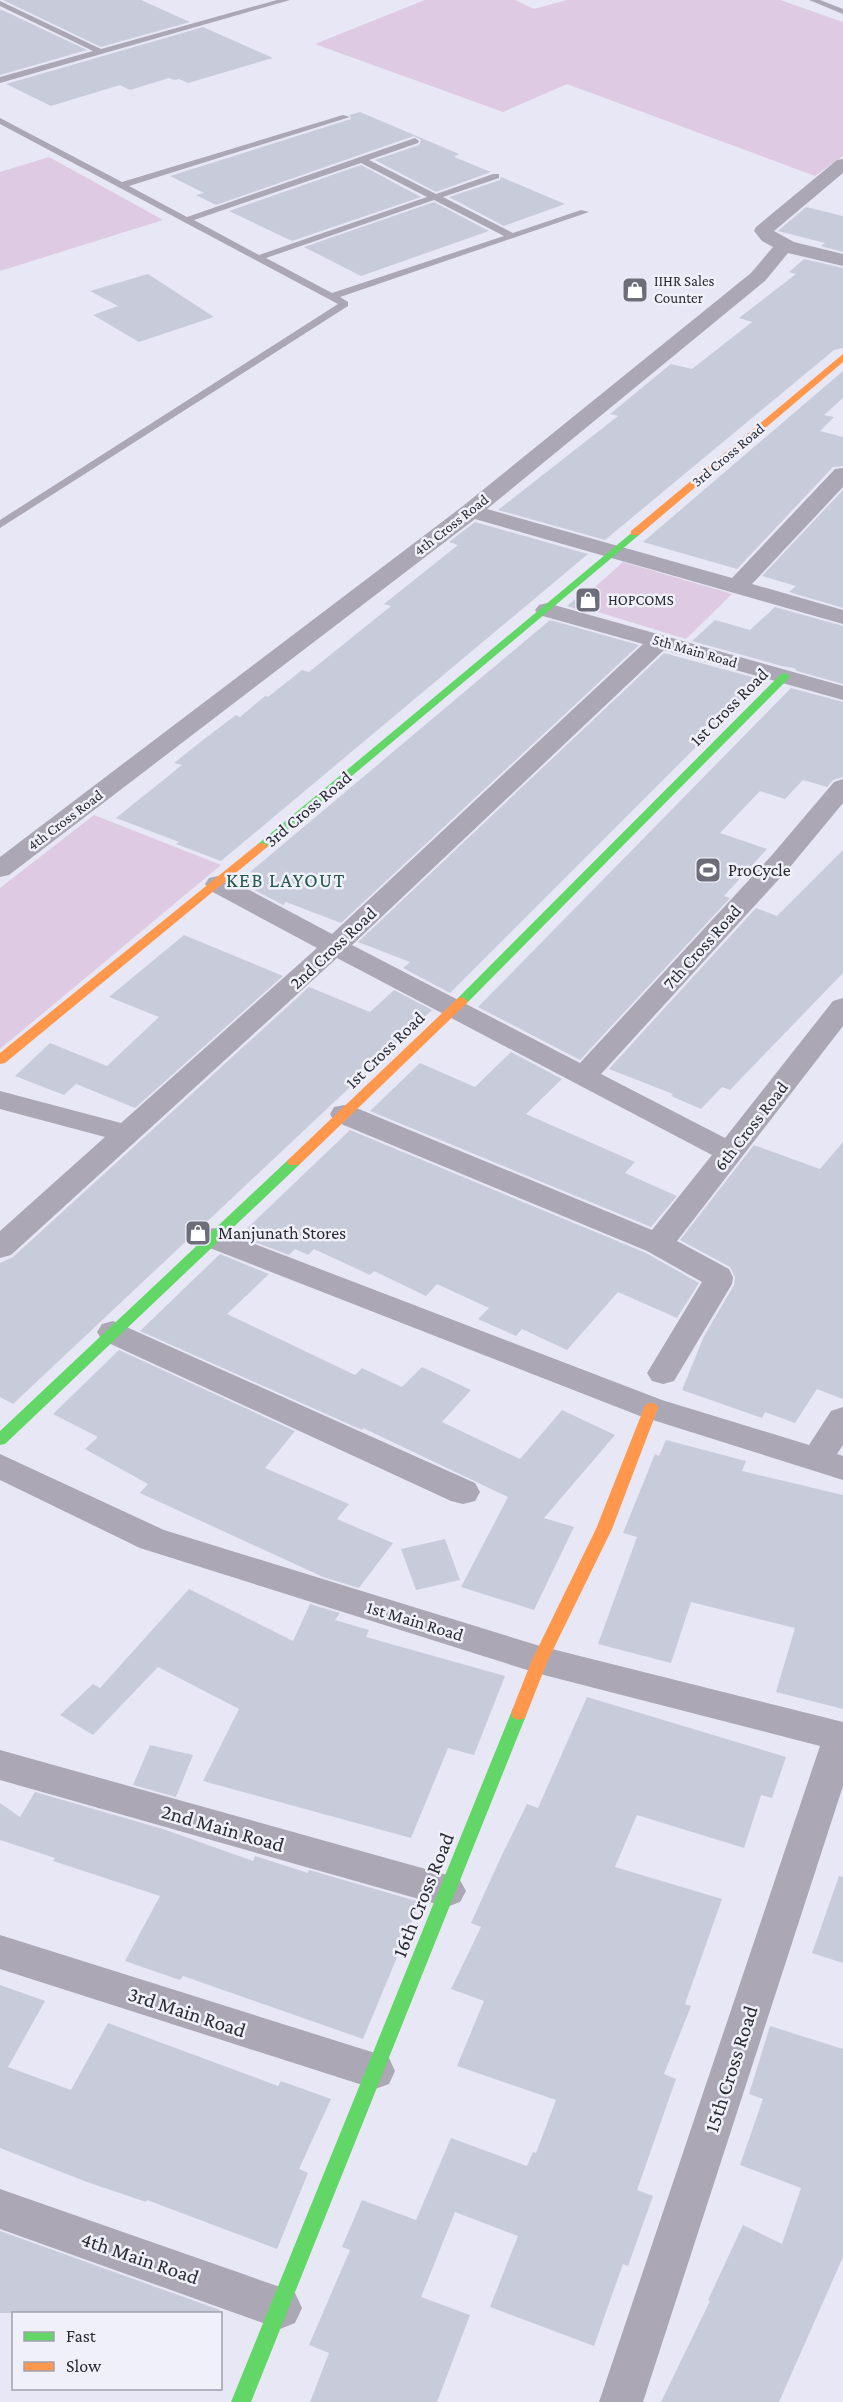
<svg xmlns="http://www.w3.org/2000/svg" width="843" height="2402" font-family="'Crimson Pro',serif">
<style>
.green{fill:#decae2}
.building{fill:#c8ccda}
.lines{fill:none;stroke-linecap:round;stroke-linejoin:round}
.lane{fill:#aca7b5;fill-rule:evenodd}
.street{fill:#aca7b5;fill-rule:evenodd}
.fast{fill:#63d668;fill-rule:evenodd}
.slow{fill:#ff974d;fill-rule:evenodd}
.labels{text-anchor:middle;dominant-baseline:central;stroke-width:5;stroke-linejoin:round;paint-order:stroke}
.far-poi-label{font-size:15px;fill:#2b2b35;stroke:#f0f0fb;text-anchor:start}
.far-street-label{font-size:15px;fill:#2b2b35;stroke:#f0f0fb}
.street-label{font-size:18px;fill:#2b2b35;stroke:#f0f0fb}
.poi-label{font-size:18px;fill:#2b2b35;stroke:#f0f0fb;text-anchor:start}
.neighbourhood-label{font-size:20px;letter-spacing:1.5px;fill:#22574b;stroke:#f0f0fb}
.near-street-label{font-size:21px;fill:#2b2b35;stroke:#f0f0fb}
</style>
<rect width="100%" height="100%" fill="#e7e7f6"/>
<!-- green -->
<path class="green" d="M 425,0 L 515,0 L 534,9 L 567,0 L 780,0 L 843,22 L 843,156 L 815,176 L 567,84 L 503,112 L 315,44 Z
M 49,157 L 163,220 L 0,271 L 0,172 Z
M 623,562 L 732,594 L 686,639 L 575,605 Z
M 94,815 L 221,865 L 0,1049 L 0,888 Z"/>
<!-- building -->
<path class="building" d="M 3,0 L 141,0 L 190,22 L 101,47 Z
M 0,9 L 87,50 L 0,75 Z
M 203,27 L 273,58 L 188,83 L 179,79 L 174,80 L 169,78 L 130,90 L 120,85 L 51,106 L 6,84 Z
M 360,112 L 459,154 L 454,157 L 491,172 L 436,192 L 375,160 L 419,145 L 421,140 L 414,136 L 216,205 L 196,195 L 204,193 L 170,176 L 351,119 L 350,115 Z
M 361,165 L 421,197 L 292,241 L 229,211 Z
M 501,177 L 565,204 L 504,226 L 449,197 L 500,180 Z
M 434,202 L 489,231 L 361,276 L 304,247 Z
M 806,207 L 843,216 L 843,252 L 821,246 L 825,243 L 778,231 Z
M 804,259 L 843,268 L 843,348 L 834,350 L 605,540 L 498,510 L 618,416 L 610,414 L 671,364 L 692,369 L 752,322 L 739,318 L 796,274 L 789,272 Z
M 148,274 L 214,317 L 139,342 L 93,315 L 118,306 L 90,291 Z
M 843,371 L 843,398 L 824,415 L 834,417 L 820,431 L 843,437 L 843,466 L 833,467 L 737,569 L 643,542 Z
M 843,490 L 843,608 L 789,592 L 796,586 L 762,576 Z
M 475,522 L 588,554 L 221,861 L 176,844 L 179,842 L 116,818 L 182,765 L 174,763 L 203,740 L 236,715 L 240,717 L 265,696 L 268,697 L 302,670 L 309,672 L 391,606 L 384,604 L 458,545 L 449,542 Z
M 584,592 L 602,597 L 586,612 L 567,606 Z
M 775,607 L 843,626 L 843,684 L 797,671 L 794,668 L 782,666 L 692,641 L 715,620 L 750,630 Z
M 550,620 L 639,645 L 341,923 L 286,902 L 283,905 L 245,885 L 258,875 L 250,872 Z
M 664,653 L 763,680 L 450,993 L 403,968 L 410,962 L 358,942 Z
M 791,688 L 843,702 L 843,777 L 833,780 L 827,787 L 803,780 L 785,799 L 760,791 L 720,833 L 767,849 L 724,896 L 730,898 L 580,1060 L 478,1007 Z
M 843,850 L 843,973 L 730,1090 L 722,1087 L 701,1109 L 671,1096 L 673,1094 L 609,1069 L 756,908 L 777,916 Z
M 184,935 L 283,976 L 135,1108 L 76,1084 L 64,1095 L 15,1076 L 50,1043 L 107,1066 L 159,1017 L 109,997 Z
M 309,987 L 370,1012 L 394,990 L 432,1010 L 13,1404 L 0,1397 L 0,1263 L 13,1257 Z
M 511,1052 L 562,1079 L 526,1114 L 635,1162 L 625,1173 L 677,1196 L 651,1227 L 370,1111 L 420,1063 L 475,1087 Z
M 350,1130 L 646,1253 L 699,1283 L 677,1318 L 618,1292 L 567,1350 L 522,1329 L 516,1336 L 478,1319 L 489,1308 L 437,1284 L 426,1296 L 374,1271 L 370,1275 L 314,1249 L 308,1255 L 295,1249 L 289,1255 L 239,1236 Z
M 843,1142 L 843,1399 L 817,1389 L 795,1423 L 765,1412 L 762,1418 L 682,1390 L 704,1336 L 734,1285 L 735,1277 L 730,1267 L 680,1240 L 754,1145 L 820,1169 Z
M 220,1254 L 269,1274 L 227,1314 L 355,1375 L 362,1368 L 402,1387 L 422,1367 L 471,1390 L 442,1422 L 520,1459 L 562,1410 L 615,1435 L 544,1518 L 574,1527 L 534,1610 L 461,1587 L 508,1497 L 363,1428 L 362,1430 L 140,1331 Z
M 119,1350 L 295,1431 L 265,1468 L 349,1504 L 337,1519 L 393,1543 L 359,1588 L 323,1577 L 140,1493 L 148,1484 L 85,1449 L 98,1437 L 53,1414 Z
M 666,1440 L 746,1461 L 742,1471 L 843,1495 L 843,1709 L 776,1692 L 795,1628 L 691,1602 L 671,1663 L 598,1644 L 637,1537 L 623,1533 L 655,1454 L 659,1456 Z
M 445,1539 L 460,1580 L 416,1590 L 401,1549 Z
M 189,1589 L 293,1641 L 310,1604 L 340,1613 L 335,1620 L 369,1630 L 366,1637 L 505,1676 L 474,1755 L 448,1748 L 411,1838 L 203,1781 L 239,1709 L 158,1667 L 93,1735 L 60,1715 L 93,1684 L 100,1688 Z
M 587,1697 L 786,1757 L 772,1798 L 761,1795 L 744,1848 L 637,1815 L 615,1867 L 722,1899 L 685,2004 L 691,2006 L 664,2074 L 676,2079 L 637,2190 L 653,2196 L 628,2266 L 623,2264 L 594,2346 L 490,2307 L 518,2236 L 455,2212 L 421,2297 L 470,2315 L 437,2402 L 310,2402 L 329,2353 L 309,2345 L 350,2250 L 342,2247 L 362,2200 L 416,2220 L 451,2138 L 527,2166 L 533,2152 L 536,2153 L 556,2100 L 457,2066 L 484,2001 L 451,1989 L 481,1927 L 471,1923 L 500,1859 L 527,1804 L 538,1808 Z
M 150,1745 L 193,1755 L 176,1797 L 133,1785 Z
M 35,1792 L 163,1829 L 253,1861 L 255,1856 L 308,1873 L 309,1870 L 420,1902 L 363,2039 L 183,1976 L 180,1980 L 125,1961 L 160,1896 L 53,1861 L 55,1858 L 0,1840 L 0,1803 L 20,1817 Z
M 839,1876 L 843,1877 L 843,1963 L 812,1953 Z
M 0,1985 L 45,2001 L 8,2067 L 71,2090 L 108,2023 L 278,2086 L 281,2081 L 331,2099 L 299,2169 L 308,2173 L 277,2249 L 147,2200 L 146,2202 L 87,2182 L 0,2148 Z
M 770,2026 L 843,2049 L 843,2257 L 779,2402 L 661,2402 L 710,2301 L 708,2300 L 743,2225 L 782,2244 L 801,2188 L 740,2165 L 763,2099 L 749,2094 Z
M 0,2231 L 220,2310 L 219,2313 L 0,2313 Z"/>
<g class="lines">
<!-- lane -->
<path class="lane" d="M 277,0 L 290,0 L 0,83 L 0,77 L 93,51 L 0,6 L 0,1 L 101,49 Z
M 809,0 L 820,0 L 843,9 L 843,14 Z
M 343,115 L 350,117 L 129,186 L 187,217 L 415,138 L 419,141 L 418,143 L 369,160 L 436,194 L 493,174 L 499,174 L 499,178 L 443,197 L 513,233 L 581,210 L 589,212 L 340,297 L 348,302 L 348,306 L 0,528 L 0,520 L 338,304 L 0,124 L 0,118 L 122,182 ZM 361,163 L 427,197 L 259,255 L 194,220 ZM 434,200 L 504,236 L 332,293 L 266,258 Z"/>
<!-- street -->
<path class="street" d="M 843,159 L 843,173 L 774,231 L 794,242 L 843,254 L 843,266 L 788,253 L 765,281 L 487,509 L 732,578 L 835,469 L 843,468 L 843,487 L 752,584 L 843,610 L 843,624 L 475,519 L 9,875 L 0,877 L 0,857 L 463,506 L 751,273 L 773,247 L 762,241 L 754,231 L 756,227 L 837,160 Z
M 547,603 L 843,686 L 843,700 L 664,650 L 352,945 L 580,1063 L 772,855 L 834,782 L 843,779 L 843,803 L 790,867 L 601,1074 L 725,1138 L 833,1001 L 843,998 L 843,1026 L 677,1241 L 729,1269 L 733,1277 L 732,1284 L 674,1381 L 663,1384 L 652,1381 L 647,1373 L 702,1282 L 647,1251 L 334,1121 L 330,1114 L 334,1107 L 344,1105 L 354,1107 L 652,1230 L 712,1155 L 337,958 L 11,1255 L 0,1258 L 0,1231 L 105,1137 L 0,1109 L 0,1091 L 121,1123 L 317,948 L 209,890 L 205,884 L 209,878 L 218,876 L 227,878 L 332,934 L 643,644 L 539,615 L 535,610 L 539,605 Z
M 213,1228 L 662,1400 L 809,1445 L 831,1411 L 843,1407 L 843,1445 L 837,1454 L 843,1456 L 843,1480 L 640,1416 L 202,1245 L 198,1238 L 202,1231 Z
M 113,1321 L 475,1483 L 480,1492 L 475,1501 L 463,1504 L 451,1501 L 102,1340 L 97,1332 L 102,1324 Z
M 0,1454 L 164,1530 L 540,1646 L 843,1722 L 843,1786 L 643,2402 L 599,2402 L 820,1746 L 540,1674 L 140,1548 L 0,1480 Z
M 0,1750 L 447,1875 L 460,1880 L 466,1891 L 460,1902 L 447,1907 L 0,1780 Z
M 0,1935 L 375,2053 L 389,2058 L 395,2071 L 389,2084 L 375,2089 L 0,1969 Z
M 0,2189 L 280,2287 L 295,2293 L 302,2308 L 295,2323 L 280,2329 L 0,2229 Z"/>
<!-- fast -->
<path class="fast" d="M 635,530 L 639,531 L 639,535 L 266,848 L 258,848 L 256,846 L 258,844 Z
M 785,673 L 790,676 L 789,678 L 466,1004 L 458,1004 L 456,1001 L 458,998 L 781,674 Z
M 294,1158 L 299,1159 L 301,1162 L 299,1165 L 5,1444 L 0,1445 L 0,1431 L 289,1159 Z
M 519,1706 L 525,1708 L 527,1713 L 251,2402 L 231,2402 L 511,1713 L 513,1708 Z"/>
<!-- slow -->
<path class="slow" d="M 843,354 L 843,362 L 639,535 L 631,535 L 631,531 Z
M 262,843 L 266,844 L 268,846 L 266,848 L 5,1063 L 0,1064 L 0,1053 L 258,844 Z
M 462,997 L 468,1001 L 466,1004 L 299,1165 L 289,1165 L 287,1162 L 289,1159 L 458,998 Z
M 651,1403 L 656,1404 L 658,1408 L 612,1529 L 548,1660 L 525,1718 L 519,1720 L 513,1718 L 511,1713 L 532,1660 L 596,1529 L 644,1408 L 646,1404 Z"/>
</g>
<!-- icons -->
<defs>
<g id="shop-square" transform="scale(1.35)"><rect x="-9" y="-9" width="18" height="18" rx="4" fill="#6d6d79" stroke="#f0f0fb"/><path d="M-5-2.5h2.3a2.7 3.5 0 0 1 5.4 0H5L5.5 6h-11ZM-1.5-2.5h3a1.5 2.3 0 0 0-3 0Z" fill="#fff"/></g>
<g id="stadium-square" transform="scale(1.35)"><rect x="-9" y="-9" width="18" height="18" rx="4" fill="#6d6d79" stroke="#f0f0fb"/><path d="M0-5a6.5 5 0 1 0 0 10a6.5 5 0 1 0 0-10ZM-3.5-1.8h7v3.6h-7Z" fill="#fff"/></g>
</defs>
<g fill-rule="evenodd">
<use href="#shop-square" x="635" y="290"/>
<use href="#shop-square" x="588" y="600"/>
<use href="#stadium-square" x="708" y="870"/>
<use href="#shop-square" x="198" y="1233"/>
</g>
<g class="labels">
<!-- far-poi labels -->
<g class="far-poi-label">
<text x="654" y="281">IIHR Sales<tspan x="654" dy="17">Counter</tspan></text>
<text x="608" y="600">HOPCOMS</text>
</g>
<!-- far-street labels -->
<g class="far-street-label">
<text transform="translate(728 455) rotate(-40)">3rd Cross Road</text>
<text transform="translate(451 525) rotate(-38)">4th Cross Road</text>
<text transform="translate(695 651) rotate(16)">5th Main Road</text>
<text transform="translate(65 820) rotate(-37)">4th Cross Road</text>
</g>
<!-- street labels -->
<g class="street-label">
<text transform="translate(729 707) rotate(-45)">1st Cross Road</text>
<text transform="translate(308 809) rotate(-40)">3rd Cross Road</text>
<text transform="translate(702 947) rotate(-48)">7th Cross Road</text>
<text transform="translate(333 948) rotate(-43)">2nd Cross Road</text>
<text transform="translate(385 1050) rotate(-44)">1st Cross Road</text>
<text transform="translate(751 1126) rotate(-52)">6th Cross Road</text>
<text transform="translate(415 1621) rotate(17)">1st Main Road</text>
</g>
<!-- poi labels -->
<g class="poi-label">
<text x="728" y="870">ProCycle</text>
<text x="218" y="1233">Manjunath Stores</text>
</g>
<!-- neighbourhood labels -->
<g class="neighbourhood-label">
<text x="286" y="880">KEB LAYOUT</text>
</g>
<!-- near-street labels -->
<g class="near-street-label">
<text transform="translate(223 1828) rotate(16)">2nd Main Road</text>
<text transform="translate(423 1895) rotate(-68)">16th Cross Road</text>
<text transform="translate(187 2012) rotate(18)">3rd Main Road</text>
<text transform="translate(731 2069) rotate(-72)">15th Cross Road</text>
<text transform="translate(140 2258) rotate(19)">4th Main Road</text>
</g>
</g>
<!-- legend -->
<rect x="12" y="2312" width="210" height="78" fill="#f0f0fb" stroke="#a1a1ac" stroke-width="1.5"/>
<rect x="24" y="2332" width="30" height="9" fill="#63d668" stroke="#a1a1ac" stroke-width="1.5"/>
<text x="66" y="2342" font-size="18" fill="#2b2b35">Fast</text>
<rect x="24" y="2362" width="30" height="9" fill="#ff974d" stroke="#a1a1ac" stroke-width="1.5"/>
<text x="66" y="2372" font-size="18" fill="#2b2b35">Slow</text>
</svg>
